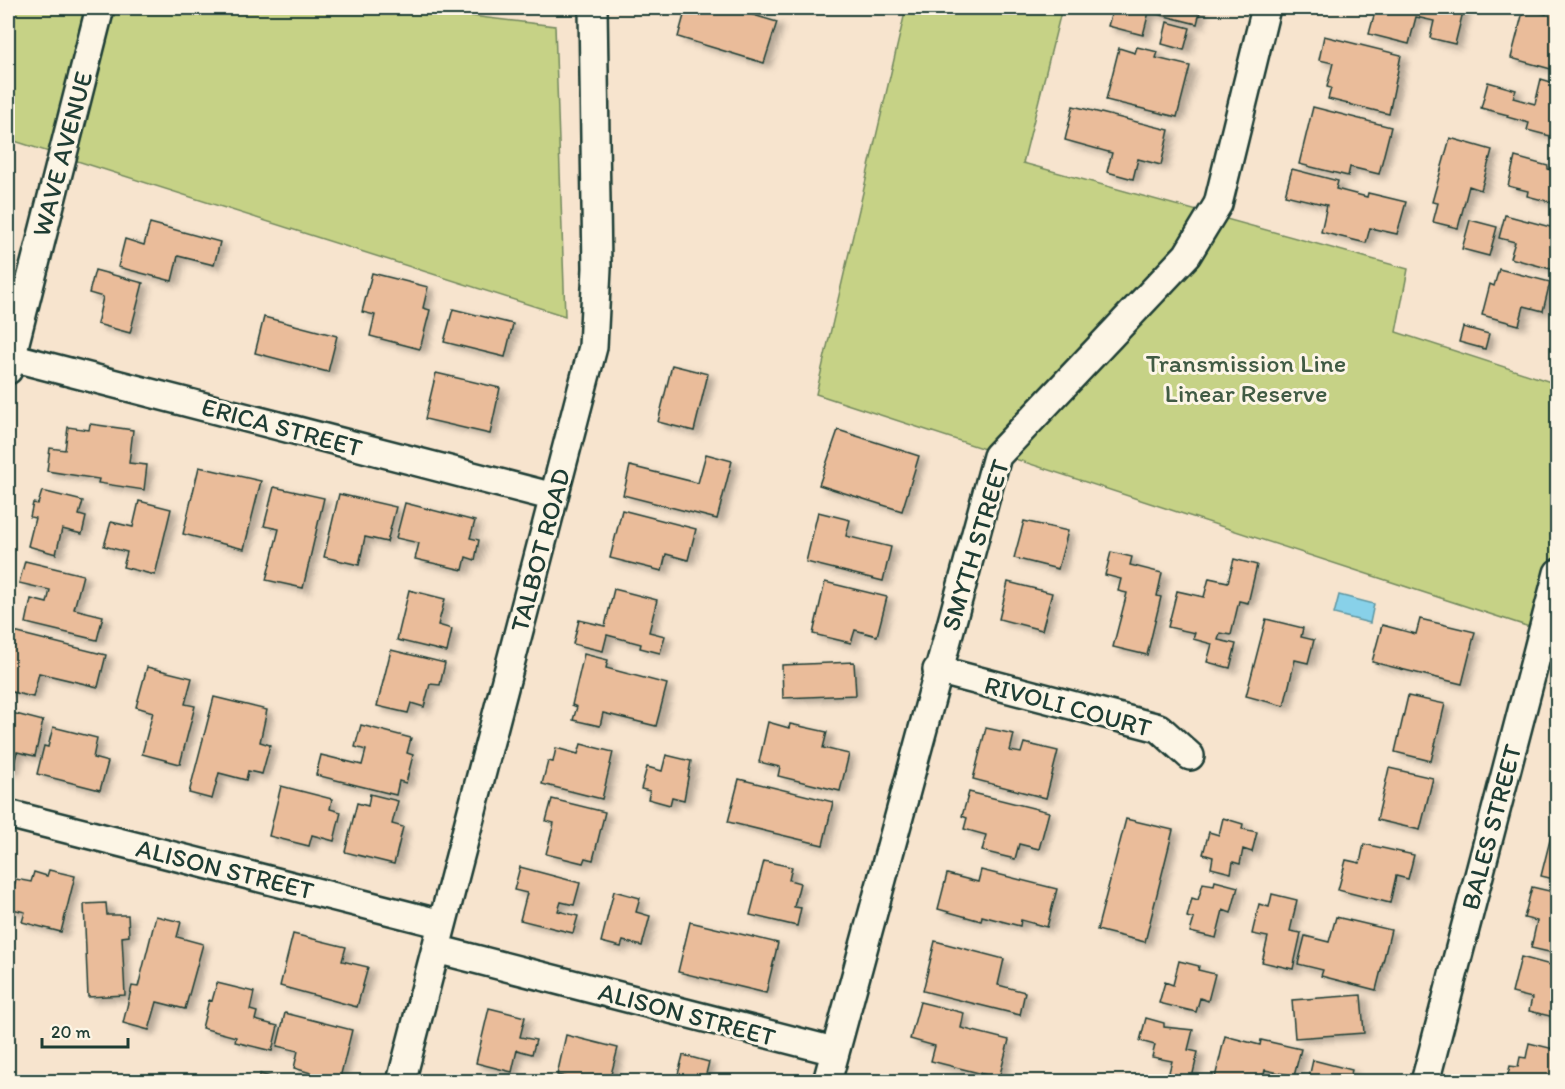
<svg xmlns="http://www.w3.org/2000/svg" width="1565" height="1089" font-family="Itim,sans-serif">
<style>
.green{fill:#c6d286;stroke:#72885d;stroke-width:1.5}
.water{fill:#88d1e9;stroke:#5e96a1;stroke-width:1.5}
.building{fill:#eabc9a;stroke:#1f3d34;stroke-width:1.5;filter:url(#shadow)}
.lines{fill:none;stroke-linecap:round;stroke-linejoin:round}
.minor-casing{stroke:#1f3d34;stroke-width:32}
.minor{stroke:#fcf5e5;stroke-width:27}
.labels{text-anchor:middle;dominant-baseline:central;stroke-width:6;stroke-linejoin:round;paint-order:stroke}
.street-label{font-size:26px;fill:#1f3d34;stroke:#fcf5e5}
.park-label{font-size:26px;fill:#405b44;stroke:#fcf5e5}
</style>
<defs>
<filter id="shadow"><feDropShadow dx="6" dy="4" stdDeviation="3" flood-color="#0004"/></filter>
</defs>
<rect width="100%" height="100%" fill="#f7e4ce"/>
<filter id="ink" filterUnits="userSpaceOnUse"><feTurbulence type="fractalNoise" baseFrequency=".0167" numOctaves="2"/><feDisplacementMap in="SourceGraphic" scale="12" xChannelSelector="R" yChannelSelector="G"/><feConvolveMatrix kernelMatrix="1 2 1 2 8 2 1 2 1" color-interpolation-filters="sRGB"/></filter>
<g filter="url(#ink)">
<!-- green -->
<path class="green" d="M 8,8 L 419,8 L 430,11 L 555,26 L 565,316 L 8,139 Z
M 906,8 L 1062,8 L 1023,163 L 1408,269 L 1396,332 L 1557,384 L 1557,636 L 816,394 Z"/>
<!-- water -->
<path class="water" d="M 1339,595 L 1374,604 L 1370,623 L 1334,614 Z"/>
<!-- building -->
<path class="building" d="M 686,8 L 730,8 L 777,22 L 764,63 L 678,37 Z
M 1113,8 L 1201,8 L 1197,24 L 1149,12 L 1143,35 L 1108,26 Z
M 1376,8 L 1464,8 L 1455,44 L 1430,38 L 1434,21 L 1416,17 L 1409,44 L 1369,34 Z
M 1524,8 L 1546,14 L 1548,8 L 1558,8 L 1558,71 L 1511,58 Z
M 1167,22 L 1190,28 L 1184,50 L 1162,44 Z
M 1324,36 L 1401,55 L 1389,114 L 1328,99 L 1331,88 L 1327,87 L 1333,63 L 1319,60 Z
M 1137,47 L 1158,52 L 1156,58 L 1190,66 L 1177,117 L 1106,100 L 1119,48 L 1135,53 Z
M 1541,79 L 1558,84 L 1558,138 L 1527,130 L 1529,123 L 1507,117 L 1508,115 L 1481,108 L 1488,82 L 1516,90 L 1513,98 L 1535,104 Z
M 1073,106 L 1169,130 L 1161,165 L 1138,159 L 1133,179 L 1107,172 L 1112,153 L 1065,140 Z
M 1313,107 L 1391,127 L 1379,174 L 1350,167 L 1348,176 L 1299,164 Z
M 1450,138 L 1492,150 L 1481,190 L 1469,186 L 1458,228 L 1433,222 L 1438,203 L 1432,202 Z
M 1515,157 L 1548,166 L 1548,169 L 1558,172 L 1558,204 L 1527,196 L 1528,191 L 1508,186 Z
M 1292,169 L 1338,181 L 1336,189 L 1367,197 L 1368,193 L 1406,202 L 1397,234 L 1370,228 L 1366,243 L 1321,232 L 1327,205 L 1285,195 Z
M 1505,215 L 1558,229 L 1558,271 L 1510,258 L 1515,242 L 1499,238 Z
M 1470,220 L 1497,227 L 1489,256 L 1462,249 Z
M 150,223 L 220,242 L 214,265 L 178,256 L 172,281 L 118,267 L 125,239 L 144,245 Z
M 1499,269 L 1550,282 L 1543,311 L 1524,306 L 1519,325 L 1482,315 L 1490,284 L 1494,286 Z
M 95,270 L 143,283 L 130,333 L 97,324 L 103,297 L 89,293 Z
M 372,273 L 428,287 L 423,308 L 430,310 L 420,349 L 370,336 L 375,315 L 362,312 Z
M 453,309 L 513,324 L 505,357 L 444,342 Z
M 264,317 L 337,336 L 328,372 L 255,353 Z
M 1463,327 L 1489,334 L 1485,349 L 1459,342 Z
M 672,365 L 708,374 L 694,431 L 658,422 Z
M 436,373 L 500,388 L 490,434 L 425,419 Z
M 90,424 L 133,430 L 129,463 L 147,465 L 144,490 L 98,483 L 99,479 L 47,471 L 50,448 L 65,450 L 68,427 L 89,430 Z
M 838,430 L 919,456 L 902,511 L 819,485 Z
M 706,454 L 732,461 L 717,519 L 623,495 L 630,466 L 698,483 Z
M 199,467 L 261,481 L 244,549 L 183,534 Z
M 274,487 L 324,498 L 303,588 L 266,580 L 279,529 L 264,526 Z
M 42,491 L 83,501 L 79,515 L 86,517 L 82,534 L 62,529 L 56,554 L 28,546 L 35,518 L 30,517 L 33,503 L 38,504 Z
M 339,494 L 396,507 L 387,542 L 365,537 L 359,565 L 324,557 Z
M 139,501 L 171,509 L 155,575 L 123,567 L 127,552 L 104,546 L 111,522 L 133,527 Z
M 405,503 L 475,521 L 470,538 L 479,540 L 475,560 L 466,557 L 463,570 L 415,559 L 419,543 L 396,538 Z
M 622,510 L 696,529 L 688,560 L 666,554 L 662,571 L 610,558 Z
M 818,512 L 850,520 L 846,536 L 891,547 L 883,581 L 806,562 Z
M 1024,521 L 1068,531 L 1058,569 L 1014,558 Z
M 1111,552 L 1132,557 L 1130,565 L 1162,573 L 1157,596 L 1161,597 L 1147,655 L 1113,647 L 1127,593 L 1118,591 L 1121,579 L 1105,575 Z
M 1234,559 L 1257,565 L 1248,603 L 1239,601 L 1231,635 L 1220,633 L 1218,640 L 1236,644 L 1230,668 L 1207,662 L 1212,644 L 1193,639 L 1195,633 L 1168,627 L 1177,591 L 1204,597 L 1209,578 L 1228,582 Z
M 25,561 L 83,575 L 74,609 L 103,616 L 97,640 L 26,623 L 31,599 L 47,603 L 50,590 L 19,583 Z
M 825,582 L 887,597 L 877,636 L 855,630 L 851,643 L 813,634 Z
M 1008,582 L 1052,593 L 1042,630 L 999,619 Z
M 614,589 L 657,600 L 649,632 L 665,636 L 660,653 L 640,648 L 641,644 L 607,635 L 603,651 L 573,644 L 579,620 L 605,626 Z
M 409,590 L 445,599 L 438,625 L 452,629 L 447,652 L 397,640 Z
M 1266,619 L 1303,628 L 1301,637 L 1314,640 L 1308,663 L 1295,660 L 1284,706 L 1246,696 Z
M 1420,619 L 1475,632 L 1462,684 L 1372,662 L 1382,625 L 1416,634 Z
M 10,631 L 106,655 L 98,687 L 39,673 L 33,697 L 8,691 L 8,642 Z
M 391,650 L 445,663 L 440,685 L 430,684 L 424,707 L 411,703 L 408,713 L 377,706 Z
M 584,654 L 608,660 L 606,668 L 667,684 L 656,726 L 603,713 L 600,726 L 573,720 L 577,707 L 572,705 Z
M 854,662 L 856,695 L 783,698 L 782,665 Z
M 147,667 L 192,678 L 185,704 L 195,706 L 180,764 L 142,754 L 153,712 L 136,707 Z
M 1408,696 L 1445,704 L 1431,761 L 1395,752 Z
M 214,697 L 267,710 L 260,742 L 270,745 L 262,774 L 248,771 L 246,780 L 219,773 L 212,799 L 189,793 Z
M 8,712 L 43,721 L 35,756 L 17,752 L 12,771 L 8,770 Z
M 768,722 L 789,728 L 790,724 L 827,732 L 823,748 L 849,754 L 840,791 L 778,776 L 780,767 L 759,762 Z
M 361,725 L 411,738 L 407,753 L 413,755 L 406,783 L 399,781 L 396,795 L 316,775 L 321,755 L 362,765 L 366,750 L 355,747 Z
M 53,727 L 97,738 L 93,758 L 108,762 L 100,790 L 37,774 L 44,746 L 48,747 Z
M 986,728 L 1014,734 L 1010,751 L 1021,753 L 1024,743 L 1058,751 L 1046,798 L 973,779 Z
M 581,744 L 613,752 L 602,799 L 542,784 L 548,761 L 553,762 L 556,748 L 578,754 Z
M 666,755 L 691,761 L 684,800 L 672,797 L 670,805 L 648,799 L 650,791 L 641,789 L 647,767 L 662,771 Z
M 1389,768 L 1433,778 L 1420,830 L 1377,820 Z
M 739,779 L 833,802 L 823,845 L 728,822 Z
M 281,786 L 332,799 L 330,809 L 341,812 L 334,841 L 312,835 L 309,846 L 269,836 Z
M 969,792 L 1049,812 L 1039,849 L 1019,844 L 1015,859 L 982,851 L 986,835 L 964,829 L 967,818 L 962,816 Z
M 370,794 L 398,801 L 392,824 L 403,827 L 394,864 L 345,852 L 357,803 L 368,806 Z
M 552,799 L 605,812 L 593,860 L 585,858 L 583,863 L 546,854 L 554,823 L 546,821 Z
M 1223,818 L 1243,824 L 1242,829 L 1257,832 L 1252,852 L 1243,849 L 1240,864 L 1233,862 L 1231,873 L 1211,868 L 1213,857 L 1203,854 L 1209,832 L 1219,835 Z
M 1126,819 L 1173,830 L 1145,942 L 1097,930 Z
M 1555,820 L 1558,821 L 1558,880 L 1541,876 Z
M 1364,844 L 1414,855 L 1408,879 L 1396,876 L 1390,903 L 1338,890 L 1346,860 L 1360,863 Z
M 764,861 L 792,867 L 789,880 L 800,883 L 794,907 L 801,908 L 797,926 L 750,915 Z
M 520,867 L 580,883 L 574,905 L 561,902 L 558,911 L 578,916 L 573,933 L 520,920 L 527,893 L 514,890 Z
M 49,870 L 75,876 L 61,932 L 22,922 L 25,912 L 8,908 L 16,879 L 31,882 L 34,872 L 47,876 Z
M 981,870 L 1057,889 L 1047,927 L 1021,920 L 1020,926 L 982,916 L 981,921 L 938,909 L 947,874 L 978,882 Z
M 1215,881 L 1238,887 L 1231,913 L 1223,910 L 1216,938 L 1190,932 L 1194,919 L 1187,917 L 1192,898 L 1198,900 L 1203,883 L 1214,885 Z
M 1532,887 L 1558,893 L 1558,954 L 1531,948 L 1537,921 L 1524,918 Z
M 614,891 L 640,898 L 636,912 L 650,916 L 642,946 L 623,941 L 621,947 L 601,942 Z
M 1272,894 L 1297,900 L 1290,931 L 1301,933 L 1293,969 L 1262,962 L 1268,937 L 1252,934 L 1259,904 L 1269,907 Z
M 106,903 L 107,915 L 128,915 L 129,936 L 122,937 L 125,995 L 88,997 L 84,904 Z
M 156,916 L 181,922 L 177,937 L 203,944 L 185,1009 L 157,1002 L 149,1030 L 123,1023 L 132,986 L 138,987 Z
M 1336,917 L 1391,930 L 1376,990 L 1321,976 L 1323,970 L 1298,964 L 1305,936 L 1329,942 Z
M 690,922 L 778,943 L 766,993 L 678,972 Z
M 293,934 L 346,947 L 342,961 L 368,967 L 357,1007 L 280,986 Z
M 935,941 L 1004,959 L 998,985 L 1025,992 L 1020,1015 L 923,991 Z
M 1521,957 L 1558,967 L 1558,1018 L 1529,1011 L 1532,998 L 1512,993 Z
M 1179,961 L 1199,966 L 1198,970 L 1215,974 L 1208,1001 L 1200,998 L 1196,1012 L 1159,1003 L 1165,982 L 1173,985 Z
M 217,983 L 254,992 L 250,1010 L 257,1012 L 255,1020 L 278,1026 L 272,1051 L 235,1042 L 236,1037 L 202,1028 L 209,1000 L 212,1001 Z
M 1361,995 L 1364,1033 L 1295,1038 L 1292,1000 Z
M 920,1002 L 964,1013 L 961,1028 L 1009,1040 L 999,1078 L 931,1061 L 935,1046 L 910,1039 Z
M 489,1008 L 525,1017 L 520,1037 L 536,1040 L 532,1054 L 517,1050 L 512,1072 L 476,1063 Z
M 285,1013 L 352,1030 L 339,1082 L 309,1079 L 311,1073 L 294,1068 L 298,1051 L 277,1046 Z
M 1146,1018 L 1164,1023 L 1164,1027 L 1193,1030 L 1188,1050 L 1198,1052 L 1191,1082 L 1168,1076 L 1172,1061 L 1152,1057 L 1155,1045 L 1140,1041 Z
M 566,1035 L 618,1048 L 609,1082 L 585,1082 L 557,1075 Z
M 1225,1036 L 1260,1045 L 1261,1040 L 1301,1049 L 1294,1076 L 1265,1070 L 1262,1082 L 1214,1082 Z
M 1529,1043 L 1558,1050 L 1558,1082 L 1506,1082 L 1510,1066 L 1518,1067 L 1520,1057 L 1526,1058 Z
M 683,1055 L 709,1062 L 704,1082 L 676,1082 Z
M 1313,1060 L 1352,1070 L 1349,1082 L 1308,1082 Z
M 260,1074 L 288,1082 L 259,1082 Z"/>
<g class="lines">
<!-- minor casing -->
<g class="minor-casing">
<path id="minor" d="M 11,357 L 554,497
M 8,370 L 100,8
M 937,670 L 1159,728 L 1190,756
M 8,814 L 442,924
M 436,949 L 834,1051
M 401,1082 L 593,347 L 597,268 L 593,8
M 827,1082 L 997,456 L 1187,255 L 1218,204 L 1266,8
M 1425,1082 L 1558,573"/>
</g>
<!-- minor -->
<use href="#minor" class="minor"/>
</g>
</g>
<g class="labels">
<!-- street labels -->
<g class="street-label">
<text transform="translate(62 154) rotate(-75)">WAVE AVENUE</text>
<text transform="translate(282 427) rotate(15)">ERICA STREET</text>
<text transform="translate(975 545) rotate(-73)">SMYTH STREET</text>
<text transform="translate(540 550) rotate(-75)">TALBOT ROAD</text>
<text transform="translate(1068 706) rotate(15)">RIVOLI COURT</text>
<text transform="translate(1491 827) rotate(-75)">BALES STREET</text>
<text transform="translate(225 869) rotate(14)">ALISON STREET</text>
<text transform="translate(687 1014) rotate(15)">ALISON STREET</text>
</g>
<!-- park labels -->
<g class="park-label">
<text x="1246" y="363">Transmission Line<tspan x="1246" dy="30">Linear Reserve</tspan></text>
</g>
</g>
<!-- margin -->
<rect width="1565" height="1089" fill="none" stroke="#fcf5e5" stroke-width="30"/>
<rect x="15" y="15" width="1535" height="1059" fill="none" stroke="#1f3d34" stroke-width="2" filter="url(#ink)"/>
<!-- scale -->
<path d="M42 1038v9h86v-9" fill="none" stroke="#1f3d34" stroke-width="3"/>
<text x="51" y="1038" font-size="18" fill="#1f3d34" stroke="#fcf5e5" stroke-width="4.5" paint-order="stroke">20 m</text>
</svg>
